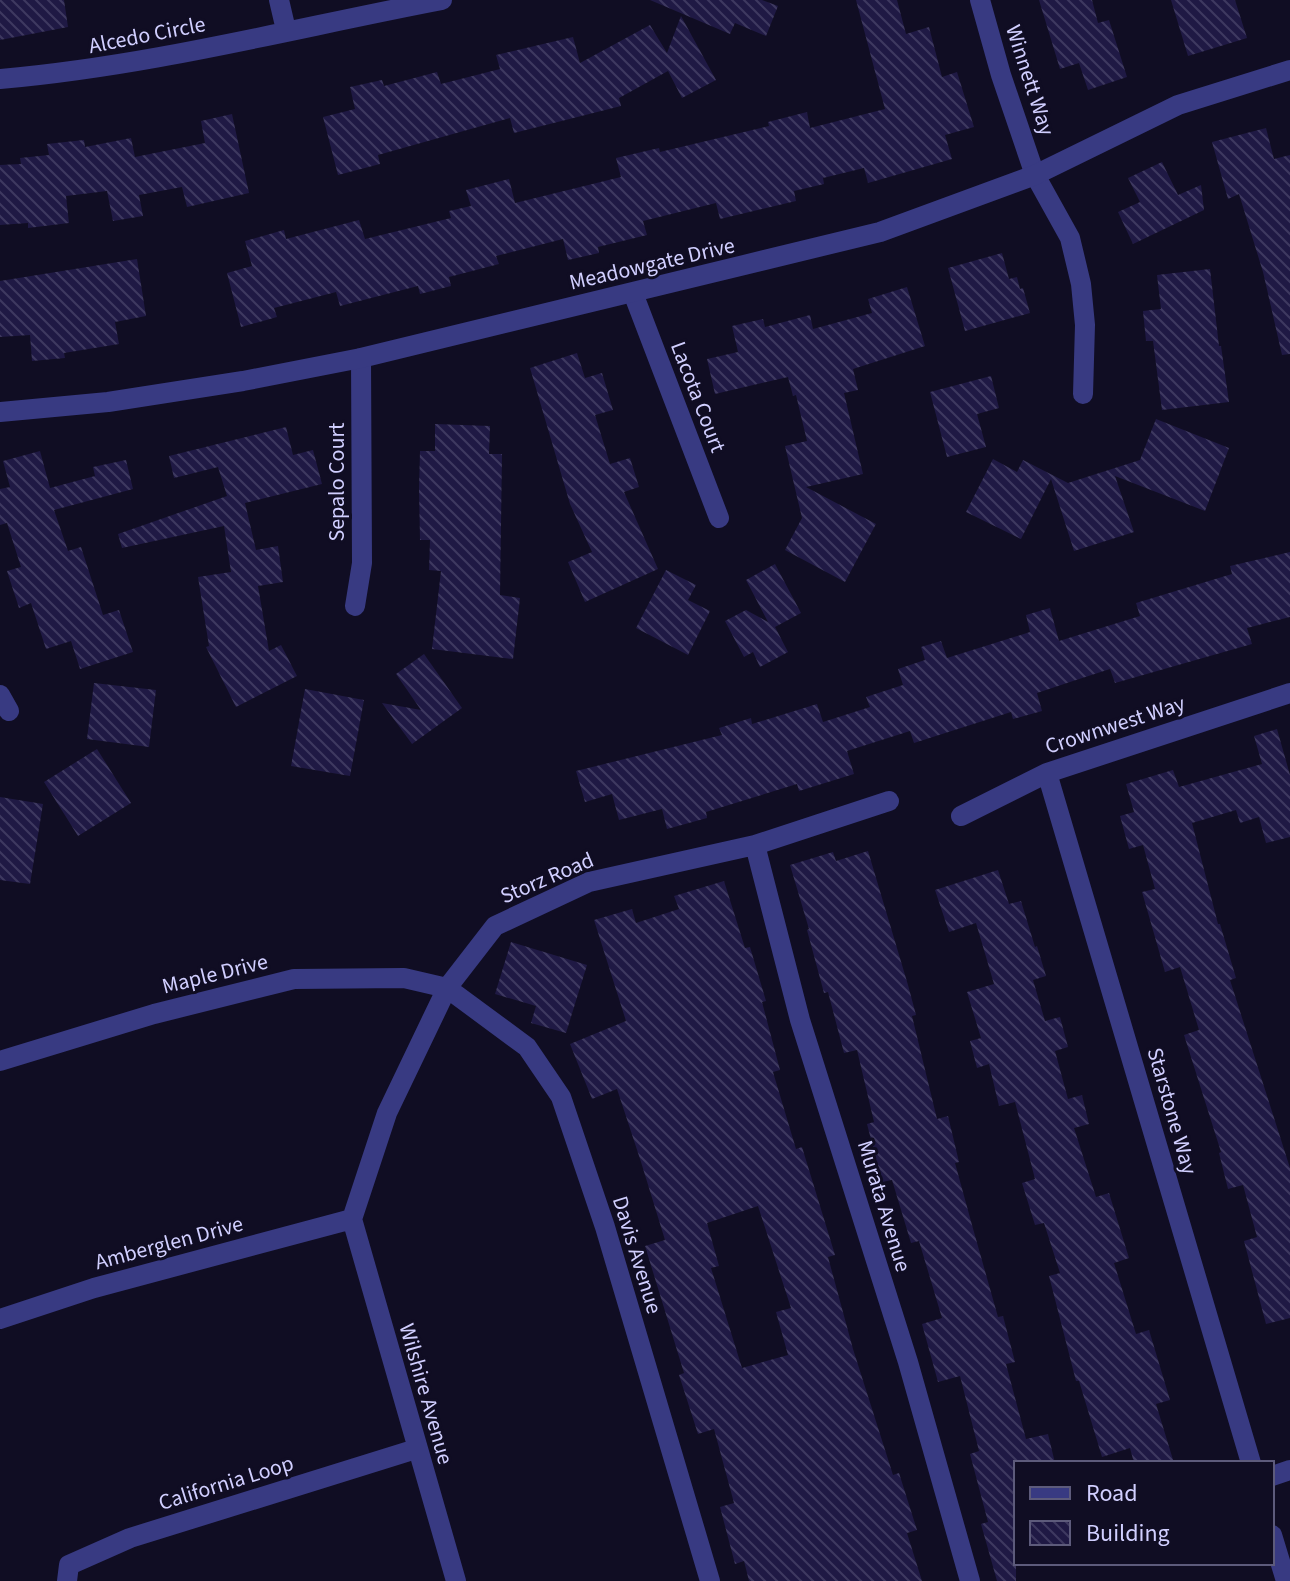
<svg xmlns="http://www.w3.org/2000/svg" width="1290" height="1581" font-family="'Source Sans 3',sans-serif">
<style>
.building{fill:url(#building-back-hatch);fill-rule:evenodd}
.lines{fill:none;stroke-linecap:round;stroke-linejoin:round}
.minor{stroke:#383a82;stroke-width:20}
.tertiary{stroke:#383a82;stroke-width:20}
.labels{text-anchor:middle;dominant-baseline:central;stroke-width:6;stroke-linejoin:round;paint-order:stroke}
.street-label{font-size:22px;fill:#d1cfff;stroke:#100d23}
</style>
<defs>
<pattern id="building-back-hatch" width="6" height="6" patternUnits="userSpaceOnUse" patternTransform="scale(2)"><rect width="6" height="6" fill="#1f1944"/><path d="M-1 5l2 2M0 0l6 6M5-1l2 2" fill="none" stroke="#3e3960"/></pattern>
</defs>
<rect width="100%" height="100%" fill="#100d23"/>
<!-- building -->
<path class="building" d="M 0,0 L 64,0 L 68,27 L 0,40 Z
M 650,0 L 762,0 L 778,6 L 766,36 L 735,23 L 730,34 Z
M 856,0 L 897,0 L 906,34 L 929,27 L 942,77 L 957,72 L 974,127 L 945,135 L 952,159 L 868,183 L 864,168 L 823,178 L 824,184 L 794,191 L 796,201 L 720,219 L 716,203 L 643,221 L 647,235 L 598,247 L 599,253 L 568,260 L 563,239 L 496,256 L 499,264 L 449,277 L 451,286 L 420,294 L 418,286 L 340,306 L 336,292 L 274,308 L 277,317 L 241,327 L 227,273 L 252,266 L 245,241 L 284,230 L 286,239 L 359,220 L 365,239 L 451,218 L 449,211 L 471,206 L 466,190 L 509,179 L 515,203 L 621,177 L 616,158 L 659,148 L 660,152 L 769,126 L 768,122 L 807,112 L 810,128 L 885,109 Z
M 1039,0 L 1092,0 L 1098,23 L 1109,20 L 1127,77 L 1088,90 L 1079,63 L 1060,69 Z
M 1171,0 L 1235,0 L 1247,38 L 1188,56 Z
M 681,16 L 716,80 L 682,98 L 668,71 L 619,98 L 621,106 L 514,133 L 510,118 L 378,155 L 380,164 L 338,175 L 323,117 L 355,109 L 350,87 L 382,80 L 384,86 L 437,72 L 441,84 L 500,69 L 496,55 L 573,37 L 580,63 L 650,25 L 667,53 Z
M 232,114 L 249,193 L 187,207 L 182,187 L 139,195 L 143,216 L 113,221 L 107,191 L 66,196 L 69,223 L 28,228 L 28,223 L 0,225 L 0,165 L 21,164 L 20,158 L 49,155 L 47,144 L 84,140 L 85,147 L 131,138 L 135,157 L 205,143 L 201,121 Z
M 1266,128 L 1274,159 L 1290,155 L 1290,354 L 1282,355 L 1263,272 L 1239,194 L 1228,199 L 1212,142 Z
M 1162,162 L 1178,195 L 1201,185 L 1204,210 L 1133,244 L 1118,212 L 1140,202 L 1128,178 Z
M 1002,253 L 1009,279 L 1017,277 L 1020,289 L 1023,288 L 1030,313 L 965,331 L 948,268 Z
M 137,259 L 146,316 L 115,322 L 119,344 L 64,353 L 65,358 L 32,361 L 30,335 L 0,337 L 0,281 Z
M 1210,269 L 1219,346 L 1221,346 L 1229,402 L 1162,410 L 1153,341 L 1146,341 L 1143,311 L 1161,309 L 1157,275 Z
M 907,287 L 925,346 L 853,369 L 858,390 L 844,393 L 863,474 L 806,487 L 876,524 L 845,582 L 785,550 L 802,518 L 785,446 L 807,441 L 796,395 L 793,396 L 788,377 L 715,394 L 707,359 L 738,352 L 732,326 L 763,319 L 765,327 L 810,315 L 813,329 L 872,313 L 868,299 Z
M 577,353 L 585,378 L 602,373 L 613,410 L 595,415 L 610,464 L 630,458 L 639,487 L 624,492 L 658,569 L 585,602 L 568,562 L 592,552 L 570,504 L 530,368 Z
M 991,376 L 999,408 L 977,414 L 986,447 L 947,457 L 930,392 Z
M 1156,419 L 1229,448 L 1205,511 L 1115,476 L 1134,532 L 1074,551 L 1051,479 L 1021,539 L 966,512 L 993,459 L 1017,472 L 1023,460 L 1068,483 L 1140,460 Z
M 435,424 L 490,426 L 489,454 L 502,454 L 500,595 L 520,598 L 513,659 L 432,649 L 441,571 L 429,570 L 430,540 L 420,540 L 419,488 L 420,451 L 435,451 Z
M 286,427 L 293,455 L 313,450 L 322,484 L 245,503 L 256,550 L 278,546 L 283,582 L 258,586 L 269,651 L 281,645 L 297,676 L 236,707 L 206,647 L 209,646 L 198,577 L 231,572 L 224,526 L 122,548 L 118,534 L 227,496 L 218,467 L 174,478 L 169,456 Z
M 40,451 L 50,488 L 95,476 L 93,467 L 126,460 L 133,489 L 54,510 L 68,551 L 81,547 L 103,615 L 119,610 L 133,652 L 80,669 L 71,641 L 46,649 L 31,603 L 19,608 L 7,571 L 21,567 L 7,523 L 0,525 L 0,489 L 10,487 L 3,461 Z
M 1290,552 L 1290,617 L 1247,628 L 1252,644 L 1115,683 L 1110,669 L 1070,682 L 1037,693 L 1042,711 L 1013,719 L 1011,712 L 914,743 L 910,731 L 847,751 L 854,774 L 799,791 L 797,784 L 706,812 L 707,818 L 667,829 L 662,809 L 619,820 L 612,794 L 585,802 L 576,771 L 722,735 L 719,728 L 751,718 L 752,724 L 817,704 L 823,722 L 870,707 L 866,697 L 903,685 L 898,669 L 925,660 L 921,647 L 941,641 L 947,658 L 1030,632 L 1026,615 L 1050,608 L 1059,641 L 1140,616 L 1136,603 L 1232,574 L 1230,566 Z
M 775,564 L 801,613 L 775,627 L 788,652 L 760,667 L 753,652 L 744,657 L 725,621 L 746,610 L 768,622 L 746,580 Z
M 666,570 L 696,585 L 688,600 L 710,611 L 688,655 L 636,628 Z
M 424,654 L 462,708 L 412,744 L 382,703 L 421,710 L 396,674 Z
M 94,683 L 156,690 L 149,747 L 87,739 Z
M 305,689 L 364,700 L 350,776 L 291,766 Z
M 1277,729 L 1290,775 L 1290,837 L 1266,843 L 1259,817 L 1240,823 L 1236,810 L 1192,823 L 1218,924 L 1220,924 L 1236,978 L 1230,980 L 1290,1168 L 1290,1318 L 1266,1324 L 1244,1241 L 1257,1237 L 1243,1185 L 1228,1189 L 1219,1153 L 1221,1152 L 1184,1035 L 1199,1030 L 1180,967 L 1165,972 L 1142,892 L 1155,889 L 1143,845 L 1129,849 L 1120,816 L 1134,812 L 1126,784 L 1173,770 L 1179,787 L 1262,764 L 1254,736 Z
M 97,749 L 131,803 L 78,836 L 44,782 Z
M 0,797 L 43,804 L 30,884 L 0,880 Z
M 868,851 L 908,985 L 916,1015 L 912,1016 L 937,1119 L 948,1116 L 959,1162 L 955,1163 L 972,1225 L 998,1317 L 1003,1316 L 1015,1362 L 1006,1364 L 1026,1439 L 1048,1434 L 1055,1463 L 1016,1463 L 1016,1581 L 997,1581 L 981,1524 L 988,1522 L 970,1454 L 979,1451 L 960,1376 L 938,1382 L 922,1324 L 942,1318 L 919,1241 L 911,1243 L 892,1180 L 882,1182 L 867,1124 L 874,1122 L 857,1050 L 844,1053 L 828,992 L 824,993 L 807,930 L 809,929 L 790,865 L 833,852 L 836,861 Z
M 998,870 L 1009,904 L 1021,901 L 1035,947 L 1037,946 L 1046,976 L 1033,980 L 1045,1021 L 1060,1017 L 1068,1047 L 1055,1051 L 1068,1099 L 1082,1095 L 1089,1124 L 1074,1128 L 1096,1197 L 1109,1193 L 1129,1258 L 1114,1263 L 1136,1334 L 1149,1330 L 1170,1400 L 1156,1404 L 1174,1463 L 1134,1463 L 1130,1448 L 1102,1457 L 1079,1381 L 1076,1381 L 1049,1276 L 1060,1273 L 1044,1223 L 1035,1225 L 1022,1183 L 1035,1179 L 1015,1102 L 999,1106 L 989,1064 L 977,1068 L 970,1041 L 981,1038 L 967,992 L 994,984 L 976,923 L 949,932 L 935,890 Z
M 724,881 L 745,948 L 750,947 L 766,1001 L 762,1002 L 780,1070 L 773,1072 L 796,1149 L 802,1147 L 835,1255 L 828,1257 L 853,1349 L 893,1475 L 899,1473 L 917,1530 L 907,1533 L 922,1581 L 749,1581 L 744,1561 L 735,1564 L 720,1507 L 734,1503 L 714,1429 L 698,1434 L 679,1375 L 684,1373 L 645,1246 L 665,1240 L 641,1162 L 617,1089 L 592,1099 L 570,1044 L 626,1021 L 594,920 L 632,909 L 636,923 L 679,909 L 674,896 ZM 758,1206 L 791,1308 L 776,1312 L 788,1355 L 742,1368 L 711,1268 L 719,1266 L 707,1223 Z
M 511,942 L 587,965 L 566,1033 L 531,1023 L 536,1006 L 495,994 Z"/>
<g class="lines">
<!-- minor -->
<path class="minor" d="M 279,0 L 286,30
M 980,0 L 1001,75 L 1035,175 L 1070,238 L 1081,284 L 1085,325 L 1083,394
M 0,79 C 150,66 295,28 442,0
M 633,293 L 719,518
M 355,606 L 362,563 L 361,358
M 0,695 L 9,711
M 1047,773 L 1251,1463
M 961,816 L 1047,773 L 1290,693
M 755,845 L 800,1020 L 908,1362 L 970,1581
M 0,1061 L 154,1014 L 294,979 L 404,978 L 447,988 L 527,1047 L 561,1097 L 605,1227 L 710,1581
M 352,1219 L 387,1113 L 447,988 L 495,926 L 589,882 L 755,845 L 889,801
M 352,1219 L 456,1581
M 0,1319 L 94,1288 L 352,1219
M 1272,1476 L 1290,1470
M 1272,1535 L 1286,1581
M 67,1581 L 69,1565 L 130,1538 L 416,1449"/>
<!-- tertiary -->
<path class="tertiary" d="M 0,412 L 108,402 L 243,381 L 361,358 L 880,232 L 1035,175 L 1178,105 L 1290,70"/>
</g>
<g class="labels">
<!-- street labels -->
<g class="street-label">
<text transform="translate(147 35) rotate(-11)">Alcedo Circle</text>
<text transform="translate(1030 80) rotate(72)">Winnett Way</text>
<text transform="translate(652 264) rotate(-13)">Meadowgate Drive</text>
<text transform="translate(698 397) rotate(69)">Lacota Court</text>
<text transform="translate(337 482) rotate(-90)">Sepalo Court</text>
<text transform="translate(1115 725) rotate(-18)">Crownwest Way</text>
<text transform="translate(547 878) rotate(-23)">Storz Road</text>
<text transform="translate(215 974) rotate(-14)">Maple Drive</text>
<text transform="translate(1172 1111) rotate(74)">Starstone Way</text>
<text transform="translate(884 1206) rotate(73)">Murata Avenue</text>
<text transform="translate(169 1243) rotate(-15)">Amberglen Drive</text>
<text transform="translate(637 1255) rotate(73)">Davis Avenue</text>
<text transform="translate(426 1394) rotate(74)">Wilshire Avenue</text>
<text transform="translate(226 1483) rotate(-17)">California Loop</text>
</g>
</g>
<!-- legend -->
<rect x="1014" y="1461" width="260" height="104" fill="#100d23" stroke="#5d5b7b" stroke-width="2"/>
<rect x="1030" y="1487" width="40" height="12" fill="#383a82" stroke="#5d5b7b" stroke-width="2"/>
<text x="1086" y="1501" font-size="24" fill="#d1cfff">Road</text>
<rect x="1030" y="1521" width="40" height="24" fill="url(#building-back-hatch)" stroke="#5d5b7b" stroke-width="2"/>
<text x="1086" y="1541" font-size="24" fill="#d1cfff">Building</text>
</svg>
